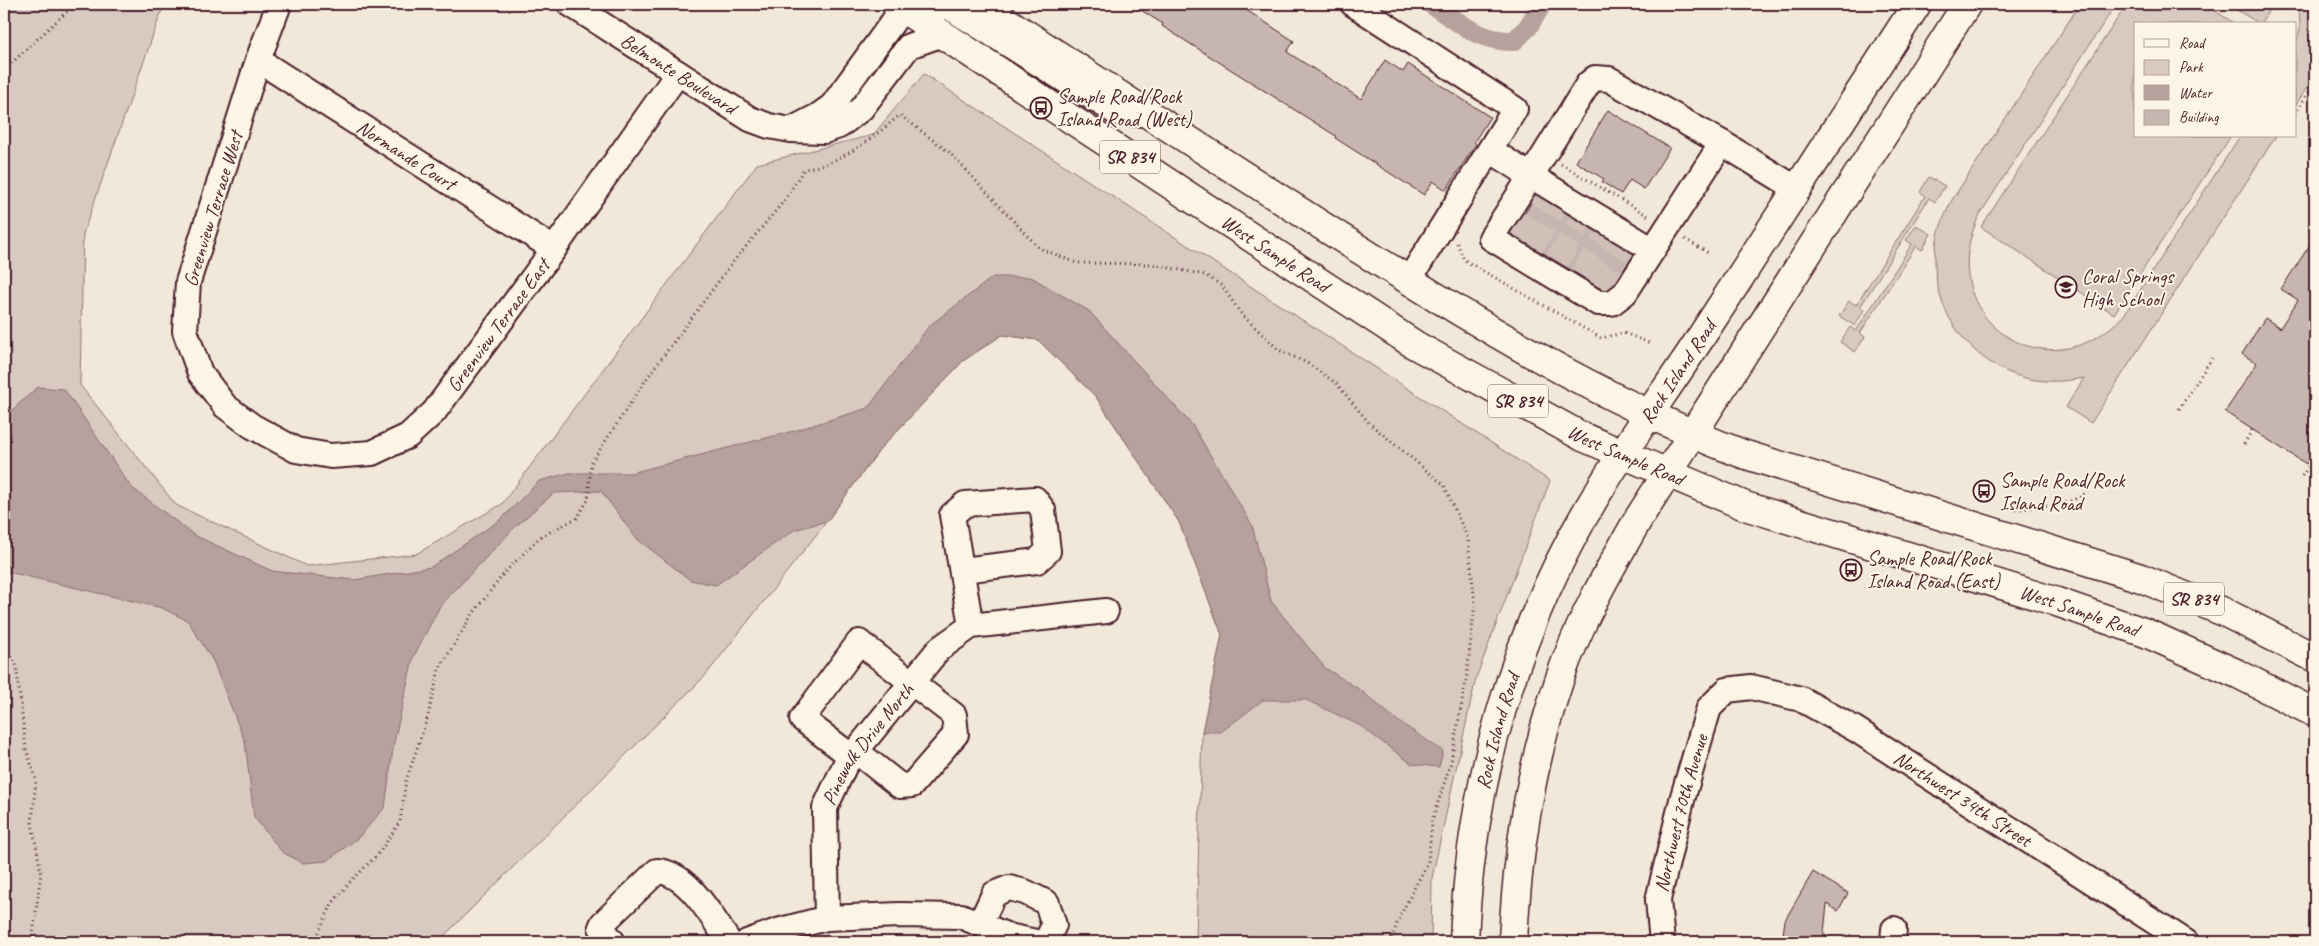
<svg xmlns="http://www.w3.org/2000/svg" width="2319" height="946" font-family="Caveat,sans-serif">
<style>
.green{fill:#d8cac0;stroke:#917476}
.water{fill:#b6a19c;stroke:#8b6d6f}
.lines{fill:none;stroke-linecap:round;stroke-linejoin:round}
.canal{stroke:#b6a19c;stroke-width:20}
.building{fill:#c7b6af;stroke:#4a1f2b}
.minor-tunnel{stroke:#d0c0b7;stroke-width:24;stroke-dasharray:24 12;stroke-linecap:butt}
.minor-casing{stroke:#4a1f2b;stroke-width:28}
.major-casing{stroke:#4a1f2b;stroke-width:31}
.path{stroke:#4a1f2b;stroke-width:3;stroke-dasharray:1 4;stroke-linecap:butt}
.minor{stroke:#fcf5e5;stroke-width:24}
.major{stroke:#fcf5e5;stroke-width:28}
.labels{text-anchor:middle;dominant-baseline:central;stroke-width:4;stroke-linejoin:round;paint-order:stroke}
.shield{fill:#fcf5e5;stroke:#7f5f63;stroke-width:1}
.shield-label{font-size:19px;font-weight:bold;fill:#4a1f2b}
.street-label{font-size:20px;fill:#4a1f2b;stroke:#fcf5e5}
.poi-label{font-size:20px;fill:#4a1f2b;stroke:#fcf5e5;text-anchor:start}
</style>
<rect width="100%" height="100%" fill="#f1e8da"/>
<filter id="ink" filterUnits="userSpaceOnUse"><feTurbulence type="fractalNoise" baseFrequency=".02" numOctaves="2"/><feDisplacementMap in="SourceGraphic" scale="10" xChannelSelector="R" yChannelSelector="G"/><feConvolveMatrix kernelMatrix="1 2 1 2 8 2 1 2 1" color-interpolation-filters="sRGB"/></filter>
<g filter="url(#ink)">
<!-- green -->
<path class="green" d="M 4,4 L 164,4 L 83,234 L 80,385 L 176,505 L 307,566 L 416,554 L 502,504 L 757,164 L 873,135 L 924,74 L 1550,481 L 1476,678 L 1432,878 L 1431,942 L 1190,942 L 1196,937 L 1202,732 L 1222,635 L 1179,522 L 1096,397 L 1038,340 L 1002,335 L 963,361 L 881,448 L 827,521 L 705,676 L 438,942 L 4,942 Z
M 2080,4 L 2116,4 L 1980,214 C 1928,316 2047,399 2124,315 L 2240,136 L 2276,136 L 2091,423 L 2066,407 L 2084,378 C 2071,380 2059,382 2046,381 C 1983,378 1933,320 1935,258 C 1935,237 1943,218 1952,200 Z
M 2127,4 L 2205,4 L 2235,24 L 2135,24 L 2135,136 L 2231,136 L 2114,314 L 1981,227 Z
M 2227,4 L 2273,4 L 2260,24 Z
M 2299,4 L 2315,4 L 2315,75 L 2295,106 L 2295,47 L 2300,29 Z
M 1929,177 L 1945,186 L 1935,202 L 1929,198 L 1860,307 L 1864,310 L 1855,326 L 1839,316 L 1849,301 L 1856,305 L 1925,196 L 1920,192 Z
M 1916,225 L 1931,234 L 1922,250 L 1916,246 L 1860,333 L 1865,337 L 1855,352 L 1840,342 L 1850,327 L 1856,331 L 1912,244 L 1906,240 Z"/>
<!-- water -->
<path class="water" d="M 993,277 L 1031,277 L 1089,311 L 1193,426 L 1252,525 L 1271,601 L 1325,668 L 1359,689 L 1398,721 L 1443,751 L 1439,767 L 1412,764 L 1359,725 L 1306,700 L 1263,700 L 1221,732 L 1202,732 L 1222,635 L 1179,522 L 1096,397 L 1038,340 L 1002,335 L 963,361 L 881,448 L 827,521 L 794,530 L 716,585 L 690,580 L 636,538 L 601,491 L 554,493 L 515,527 L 440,606 L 413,658 L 394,742 L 385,807 L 359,837 L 327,861 L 303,863 L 282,852 L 254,817 L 245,742 L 213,661 L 188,621 L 162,608 L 4,571 L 4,417 L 38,387 L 64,389 L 131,487 L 194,535 L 272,571 L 354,580 L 431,567 L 500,520 L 539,481 L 569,473 L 631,473 L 797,430 L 868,408 L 929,326 Z"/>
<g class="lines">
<!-- canal -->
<path class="canal" d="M 1431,4 C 1459,22 1479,42 1514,41 L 1528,27 L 1542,4"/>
</g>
<!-- building -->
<path class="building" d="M 1131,4 L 1237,4 L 1294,41 L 1287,52 L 1361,99 L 1385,60 L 1403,72 L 1408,64 L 1490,117 L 1474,142 L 1476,144 L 1446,190 L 1433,181 L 1424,195 L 1335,138 L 1336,136 L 1162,26 L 1163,24 Z
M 1608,110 L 1670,148 L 1644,189 L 1630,180 L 1621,194 L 1602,182 L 1604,179 L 1576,162 Z
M 1536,195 L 1634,254 L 1615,284 L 1607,289 L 1602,289 L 1512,234 Z
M 2315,237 L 2315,449 L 2306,464 L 2225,412 L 2257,363 L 2242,354 L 2265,318 L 2280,328 L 2298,300 L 2281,289 Z
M 1813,872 L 1848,893 L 1838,911 L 1827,904 L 1823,942 L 1782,942 L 1785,920 Z"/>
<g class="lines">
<!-- minor-tunnel -->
<path class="minor-tunnel" d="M 1517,237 L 1542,198
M 1532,246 L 1556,206
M 1557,261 L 1581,221
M 1582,276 L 1606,236
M 1599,287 L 1624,247"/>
<!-- minor casing -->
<g class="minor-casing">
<g id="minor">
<path id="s1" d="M 279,4 L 258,60 L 188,282 L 185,331 L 200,373 L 225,406 L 252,426 L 296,450 L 331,456 L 372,453 L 408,436 L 434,412 L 554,249 L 678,73"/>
<path id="s2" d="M 570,4 L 750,119 L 769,126 L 791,130 L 824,131 L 839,126 L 861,109 L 909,46 L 943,34"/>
<path d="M 1353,4 L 1515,109 L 1409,280"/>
<path id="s3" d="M 258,60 L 554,249"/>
<path d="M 793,129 L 818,116 L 832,106 L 903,8 L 949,7 L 1117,113 L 1148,114"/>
<path d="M 1490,150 L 1531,176 L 1588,84 L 1595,78 L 1609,79 L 1722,143 L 1797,189"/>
<path d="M 1653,250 L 1531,176 L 1491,238 L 1598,303 L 1612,303 L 1625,293 L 1722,143"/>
<path d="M 962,570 L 1037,561 L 1048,551 L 1043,510 L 1035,499 L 965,504 L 952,515 L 971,626"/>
<path d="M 852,757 L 802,719 L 859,642 L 954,715 L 956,734 L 912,785 L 900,786 L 856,751"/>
<path d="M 980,924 L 994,894 L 1009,888 L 1025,892 L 1047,903 L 1054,925 L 1046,942"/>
<path d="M 613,942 L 601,927 L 603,923 L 657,871 C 688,872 713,919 729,942"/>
<path d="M 747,942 L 777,931 L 827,918"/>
<path id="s4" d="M 1036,942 L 1008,936 L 961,916 L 899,915 L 827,918 L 825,808 L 845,765 L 856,751 L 939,649 L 971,626 L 1106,611"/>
<path id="s5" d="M 1662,942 L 1658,900 L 1682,800 L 1709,708 L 1727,690 L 1751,687 L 1801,699 L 1855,729 L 2186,942"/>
<path d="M 1893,942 L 1894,929"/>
</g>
</g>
<!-- major casing -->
<g class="major-casing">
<g id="major">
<path id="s6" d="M 896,4 L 1415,345 L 1583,437 L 1745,506 L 2054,601 L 2146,633 L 2238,674 L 2315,713"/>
<path d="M 980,4 C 1097,81 1214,157 1332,232 C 1463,315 1597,399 1743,454 L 2141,578 L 2224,612 L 2315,658"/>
<path id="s7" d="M 1464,942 C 1470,784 1514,630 1597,494 C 1630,439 1668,388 1703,334 C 1774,224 1846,114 1917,4"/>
<path d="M 1513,942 C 1517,853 1531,763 1560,678 C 1579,622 1610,568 1640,516 L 1967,4"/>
</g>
</g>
<!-- path -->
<path class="path" d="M 4,70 L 75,4
M 2295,114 L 2315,82
M 1561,164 L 1650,217
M 1685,239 L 1710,254
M 1457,243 L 1464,260 L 1601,338 L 1624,333 L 1652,344
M 2179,409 L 2212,358
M 2244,444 L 2252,430
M 2302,476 L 2315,456
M 2016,510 C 2038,506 2070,507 2088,491
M 2311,591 L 2315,579
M 4,649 L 16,663 L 26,749 L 36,779 L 32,823 L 41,873 L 32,942
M 314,942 L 332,904 L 349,883 L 379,853 L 400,822 L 406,781 L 428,716 L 439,669 L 472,615 L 505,572 L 540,537 L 577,518 L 588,500 L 591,463 L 647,378 L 733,262 L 784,201 L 804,169 C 842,164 872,138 900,115 L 949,152 L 1039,248 L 1077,263 L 1151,264 L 1205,275 L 1222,286 L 1242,315 L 1279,350 L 1307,363 L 1336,383 L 1369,423 L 1444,485 L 1468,539 L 1475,604 L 1467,674 L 1451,762 L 1432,821 L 1428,862 L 1400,916 L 1390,942"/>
<!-- minor -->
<use href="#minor" class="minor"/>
<!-- major -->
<use href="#major" class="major"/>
</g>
</g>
<!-- icons -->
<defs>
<g id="bus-ring" transform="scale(1.125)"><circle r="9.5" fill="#fcf5e5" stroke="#4a1f2b" stroke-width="1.5"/><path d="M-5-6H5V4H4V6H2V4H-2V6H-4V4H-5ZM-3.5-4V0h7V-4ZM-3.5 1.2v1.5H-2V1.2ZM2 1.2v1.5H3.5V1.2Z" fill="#4a1f2b"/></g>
<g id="school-ring" transform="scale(1.125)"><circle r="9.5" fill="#fcf5e5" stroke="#4a1f2b" stroke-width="1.5"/><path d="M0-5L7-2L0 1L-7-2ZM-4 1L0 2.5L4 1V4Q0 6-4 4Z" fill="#4a1f2b"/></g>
</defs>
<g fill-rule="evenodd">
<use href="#bus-ring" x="1041" y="108"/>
<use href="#school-ring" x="2066" y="287"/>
<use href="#bus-ring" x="1984" y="491"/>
<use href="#bus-ring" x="1851" y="570"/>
</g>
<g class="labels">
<!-- shield labels -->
<g class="shield">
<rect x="1100" y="140.5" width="60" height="33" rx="4"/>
<rect x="1488" y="384.5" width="60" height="33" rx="4"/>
<rect x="2164" y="582.5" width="60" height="33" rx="4"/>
</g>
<g class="shield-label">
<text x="1130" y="157">SR 834</text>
<text x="1518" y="401">SR 834</text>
<text x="2194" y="599">SR 834</text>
</g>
<!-- street labels -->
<g class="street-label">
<text stroke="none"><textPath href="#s2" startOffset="129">Belmonte Boulevard</textPath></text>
<text stroke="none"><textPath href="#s3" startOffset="176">Normande Court</textPath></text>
<text transform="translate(213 209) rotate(-73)">Greenview Terrace West</text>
<text stroke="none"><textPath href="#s6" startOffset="454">West Sample Road</textPath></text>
<text stroke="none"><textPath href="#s1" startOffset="771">Greenview Terrace East</textPath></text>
<text stroke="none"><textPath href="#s7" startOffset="619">Rock Island Road</textPath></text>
<text stroke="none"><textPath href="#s6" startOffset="859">West Sample Road</textPath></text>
<text stroke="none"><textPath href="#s6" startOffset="1339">West Sample Road</textPath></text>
<text stroke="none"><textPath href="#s7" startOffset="214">Rock Island Road</textPath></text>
<text stroke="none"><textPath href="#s4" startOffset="401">Pinewalk Drive North</textPath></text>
<text stroke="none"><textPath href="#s5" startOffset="532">Northwest 34th Street</textPath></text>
<text stroke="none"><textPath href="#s5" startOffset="132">Northwest 70th Avenue</textPath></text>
</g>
<!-- poi labels -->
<g class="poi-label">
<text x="1057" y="96">Sample Road/Rock<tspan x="1057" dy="23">Island Road (West)</tspan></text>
<text x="2082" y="276">Coral Springs<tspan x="2082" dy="23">High School</tspan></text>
<text x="2000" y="480">Sample Road/Rock<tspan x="2000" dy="23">Island Road</tspan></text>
<text x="1867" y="558">Sample Road/Rock<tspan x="1867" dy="23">Island Road (East)</tspan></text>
</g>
</g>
<!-- margin -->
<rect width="2319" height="946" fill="none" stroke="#fcf5e5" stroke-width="20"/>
<rect x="10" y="10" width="2299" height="926" fill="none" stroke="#4a1f2b" stroke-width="2" filter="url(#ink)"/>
<!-- legend -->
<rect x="2134" y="22" width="162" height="115" fill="#fcf5e5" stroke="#b59f9b"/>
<rect x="2144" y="39" width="25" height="8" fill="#fcf5e5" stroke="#b59f9b"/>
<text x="2179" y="48" font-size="15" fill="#4a1f2b">Road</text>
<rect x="2144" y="60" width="25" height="15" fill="#d8cac0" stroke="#b59f9b"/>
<text x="2179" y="72" font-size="15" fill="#4a1f2b">Park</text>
<rect x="2144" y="85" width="25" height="15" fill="#b6a19c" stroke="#b59f9b"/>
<text x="2179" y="98" font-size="15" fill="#4a1f2b">Water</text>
<rect x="2144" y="110" width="25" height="15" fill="#c7b6af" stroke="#b59f9b"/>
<text x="2179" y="122" font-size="15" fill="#4a1f2b">Building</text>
</svg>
